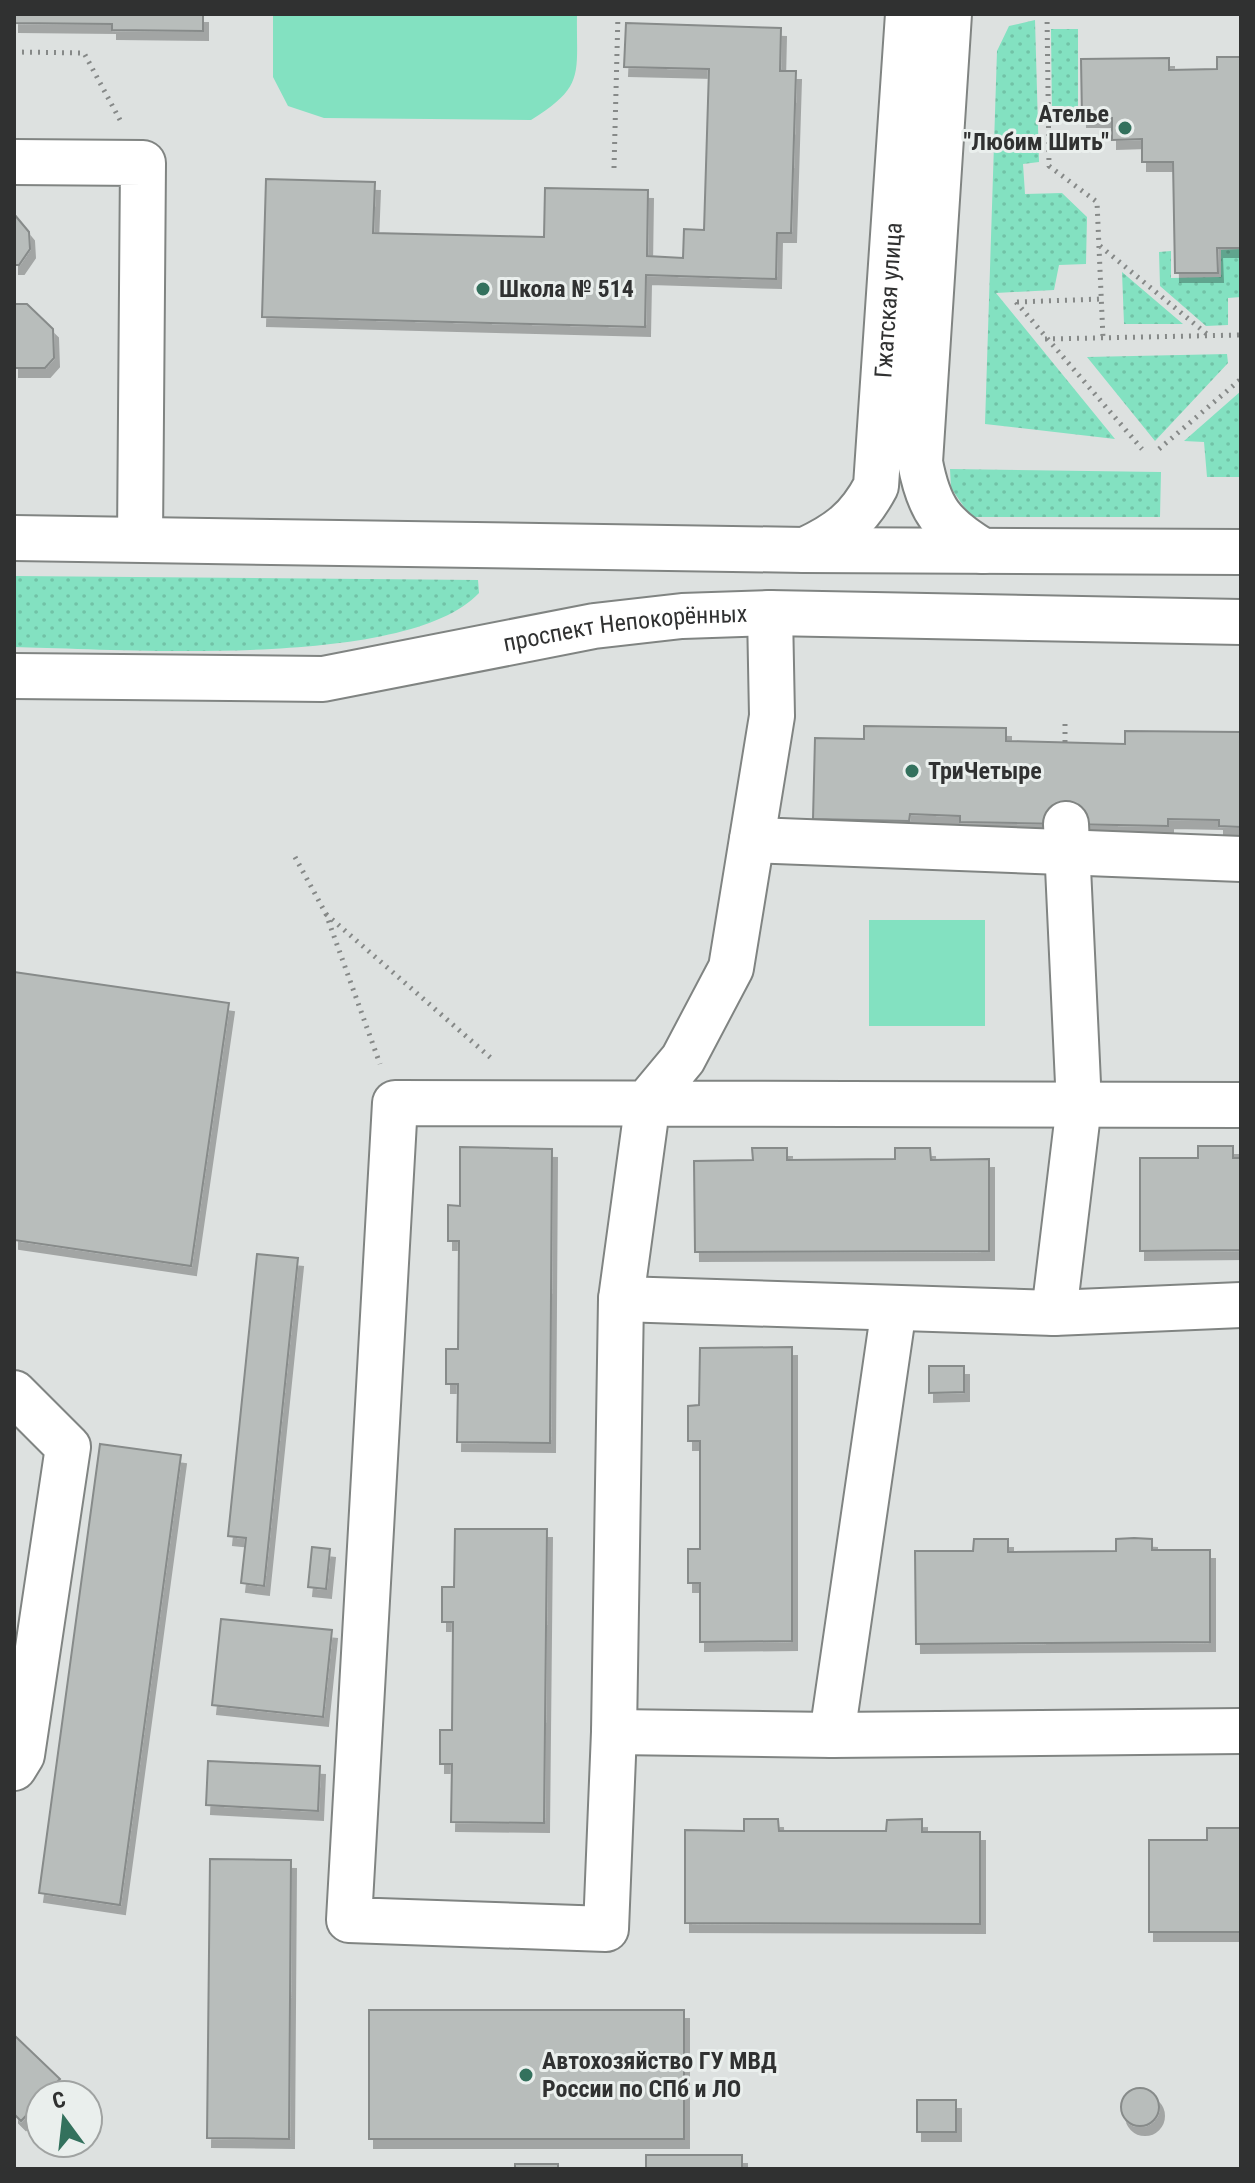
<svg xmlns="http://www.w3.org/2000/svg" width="1255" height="2183" font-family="'Roboto Condensed',sans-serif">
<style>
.grass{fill:url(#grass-dots)}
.park{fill:#83e1c1}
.building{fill:#b8bdbb;stroke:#878b8a;stroke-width:2;filter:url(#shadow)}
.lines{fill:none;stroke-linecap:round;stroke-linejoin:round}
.minor-casing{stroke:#808482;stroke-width:48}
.major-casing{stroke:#808482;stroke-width:48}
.path{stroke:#868988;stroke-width:5;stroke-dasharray:2 6;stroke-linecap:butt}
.minor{stroke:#fff;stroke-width:44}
.major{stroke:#fff;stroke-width:44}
.poi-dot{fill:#33715d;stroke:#eaefed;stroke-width:3}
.labels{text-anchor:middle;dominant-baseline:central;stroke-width:6;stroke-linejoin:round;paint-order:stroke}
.poi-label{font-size:24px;font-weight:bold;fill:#303131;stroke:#eaefed;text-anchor:start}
.street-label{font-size:24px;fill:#303131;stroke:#eaefed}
</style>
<defs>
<pattern id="grass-dots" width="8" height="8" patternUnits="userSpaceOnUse" patternTransform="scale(2)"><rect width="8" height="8" fill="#83e1c1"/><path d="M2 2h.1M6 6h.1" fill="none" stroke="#71c2a6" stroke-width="1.8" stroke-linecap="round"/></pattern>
<filter id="shadow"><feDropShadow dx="5" dy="9" stdDeviation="0" flood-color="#0004"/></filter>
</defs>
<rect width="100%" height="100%" fill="#dde1e0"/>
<!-- grass -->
<path class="grass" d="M 1035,20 L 1039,162 L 1023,164 L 1025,194 L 1062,193 L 1087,217 L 1086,264 L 1059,265 L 1054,290 L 996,293 L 1115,439 L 985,424 L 997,51 L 1009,26 Z
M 1051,29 L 1078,29 L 1078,118 L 1052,118 Z
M 1241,249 L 1241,297 L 1228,298 L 1228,325 L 1206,326 L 1160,286 L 1159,252 L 1171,251 L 1171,278 L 1221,277 L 1221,250 Z
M 1122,272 L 1183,324 L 1124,324 Z
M 1227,354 L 1228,363 L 1155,441 L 1087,357 Z
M 1241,391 L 1241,477 L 1207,477 L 1204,442 L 1184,441 Z
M 950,469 L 1161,472 L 1160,517 L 971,517 L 951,488 Z
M 14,576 L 478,580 L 479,593 C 407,670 118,649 14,647 Z"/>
<!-- park -->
<path class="park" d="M 273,14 L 577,14 C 576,74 586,86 531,120 L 324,118 L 288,106 L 273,77 Z
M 869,920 L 985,920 L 985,1026 L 869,1026 Z"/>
<!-- building -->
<path class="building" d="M 14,14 L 203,14 L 203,31 L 112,30 L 112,24 L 14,23 Z
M 626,23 L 781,28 L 780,71 L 796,71 L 791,233 L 777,233 L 776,279 L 646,275 L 645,327 L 262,317 L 266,179 L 375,182 L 373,233 L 544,237 L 545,188 L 648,190 L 647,256 L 683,258 L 684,229 L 704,230 L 709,69 L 624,67 Z
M 1217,57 L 1241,57 L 1241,248 L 1217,248 L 1218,273 L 1175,273 L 1173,162 L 1142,162 L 1142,139 L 1112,140 L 1112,118 L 1082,118 L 1081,59 L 1169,58 L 1169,70 L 1217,69 Z
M 14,214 L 29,232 L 30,249 L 19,265 L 14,265 Z
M 14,304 L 27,304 L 53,329 L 54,358 L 45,368 L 14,368 Z
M 864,726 L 1006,728 L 1006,741 L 1125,744 L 1125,731 L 1241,732 L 1241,827 L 1219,826 L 1219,820 L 1168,819 L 1168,826 L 1066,824 L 960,822 L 960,816 L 910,814 L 909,821 L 813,819 L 815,738 L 864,739 Z
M 14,972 L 229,1003 L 191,1266 L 14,1240 Z
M 1198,1146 L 1233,1146 L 1233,1158 L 1241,1158 L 1241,1250 L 1140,1251 L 1140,1158 L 1198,1158 Z
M 460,1147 L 552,1149 L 550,1443 L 457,1442 L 458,1384 L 446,1384 L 446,1349 L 458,1349 L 459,1241 L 448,1241 L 448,1205 L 460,1206 Z
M 752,1148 L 787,1148 L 787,1160 L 895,1159 L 895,1148 L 930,1148 L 931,1160 L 989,1159 L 989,1251 L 695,1252 L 694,1161 L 753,1160 Z
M 257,1254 L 298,1258 L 264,1586 L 241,1583 L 246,1538 L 228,1536 Z
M 792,1347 L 792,1641 L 700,1642 L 700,1583 L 688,1583 L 688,1549 L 700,1549 L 700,1441 L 688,1441 L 688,1406 L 699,1405 L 700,1348 Z
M 929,1366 L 964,1366 L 964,1392 L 929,1393 Z
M 100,1444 L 181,1455 L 120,1905 L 39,1893 Z
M 455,1529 L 547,1529 L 544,1823 L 451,1822 L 452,1764 L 440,1764 L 440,1730 L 452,1730 L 453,1622 L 442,1622 L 442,1587 L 454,1587 Z
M 1134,1538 L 1152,1539 L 1152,1550 L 1210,1550 L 1210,1642 L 916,1644 L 915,1551 L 973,1551 L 974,1539 L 1008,1539 L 1008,1552 L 1116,1551 L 1116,1539 Z
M 312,1547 L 330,1549 L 326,1589 L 308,1587 Z
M 221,1619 L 332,1630 L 323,1717 L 212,1705 Z
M 208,1761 L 320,1766 L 318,1811 L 206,1805 Z
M 744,1819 L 778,1819 L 779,1831 L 886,1831 L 887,1820 L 922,1819 L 922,1832 L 980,1832 L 980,1924 L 685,1923 L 685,1830 L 744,1831 Z
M 1207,1828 L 1241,1828 L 1241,1932 L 1149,1932 L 1149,1840 L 1207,1840 Z
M 210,1859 L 291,1860 L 289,2139 L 207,2138 Z
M 369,2010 L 684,2010 L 684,2139 L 369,2139 Z
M 14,2035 L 60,2079 L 45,2095 L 40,2095 L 40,2101 L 21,2121 L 14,2114 Z
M1121 2107a19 19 0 1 1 38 0a19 19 0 1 1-38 0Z
M 917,2100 L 956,2100 L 956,2132 L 917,2132 Z
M 646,2155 L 742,2155 L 742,2169 L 646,2169 Z
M 515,2164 L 558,2164 L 558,2169 L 515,2169 Z"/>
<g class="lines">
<!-- minor casing -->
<g class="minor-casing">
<g id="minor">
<path d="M 949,14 L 920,462 C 929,510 942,526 983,551"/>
<path d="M 14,162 L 143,163 L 140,539"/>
<path id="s1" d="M 805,550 C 839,534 858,520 876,486 L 908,14"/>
<path d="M 770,613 L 772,716 L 731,968 L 683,1059 L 648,1101 L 621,1299 L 614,1732 L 606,1929 L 349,1920 L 395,1103 L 1241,1105"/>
<path d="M 752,840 L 1241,859"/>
<path d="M 621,1299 L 1054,1313 L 1241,1305"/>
<path d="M 1054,1313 L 1079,1105 L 1066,824"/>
<path d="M 14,1393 L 68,1447 L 22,1755 L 14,1768"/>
<path d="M 614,1732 L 832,1735 L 1241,1731"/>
<path d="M 832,1735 L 894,1308"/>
</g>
</g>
<!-- major casing -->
<g class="major-casing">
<g id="major">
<path d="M 14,538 L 805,550 L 1241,552"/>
<path id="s2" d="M 14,676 L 323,679 L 594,626 L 682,616 L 770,613 L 1241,622"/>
</g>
</g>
<!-- path -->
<path class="path" d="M 1047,14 L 1049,166 L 1097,202 L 1103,338
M 14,52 L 84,53 L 120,120
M 614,168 L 618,14
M 1100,246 L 1208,335
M 1016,302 L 1142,449
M 1017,302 L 1101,299
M 1045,339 L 1241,335
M 1159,449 L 1241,379
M 1065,742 L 1065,721
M 295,857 L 326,914 L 380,1064
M 326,914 L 491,1058"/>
<!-- minor -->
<use href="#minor" class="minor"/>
<!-- major -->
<use href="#major" class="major"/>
</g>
<!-- markers -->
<g class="poi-dot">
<circle cx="1125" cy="128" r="8"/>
<circle cx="483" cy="289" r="8"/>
<circle cx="912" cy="771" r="8"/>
<circle cx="526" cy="2075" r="8"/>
</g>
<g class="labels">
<!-- poi labels -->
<g class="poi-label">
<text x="1109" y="114" text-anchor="end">Ателье<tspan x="1109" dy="28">"Любим Шить"</tspan></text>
<text x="499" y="289">Школа № 514</text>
<text x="928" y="771">ТриЧетыре</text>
<text x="542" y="2061">Автохозяйство ГУ МВД<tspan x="542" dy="28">России по СПб и ЛО</tspan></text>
</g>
<!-- street labels -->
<g class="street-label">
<text stroke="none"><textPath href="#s1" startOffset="284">Гжатская улица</textPath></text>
<text stroke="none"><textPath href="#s2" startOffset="616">проспект Непокорённых</textPath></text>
</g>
</g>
<!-- border -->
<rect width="1255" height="2183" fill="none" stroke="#303131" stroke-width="32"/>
<!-- north arrow -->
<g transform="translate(64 2119) rotate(345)"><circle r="38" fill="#eaefed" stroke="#a0a3a2" stroke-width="2"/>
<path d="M0-6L14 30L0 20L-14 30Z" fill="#33715d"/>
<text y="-12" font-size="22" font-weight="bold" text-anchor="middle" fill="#303131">С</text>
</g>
</svg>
